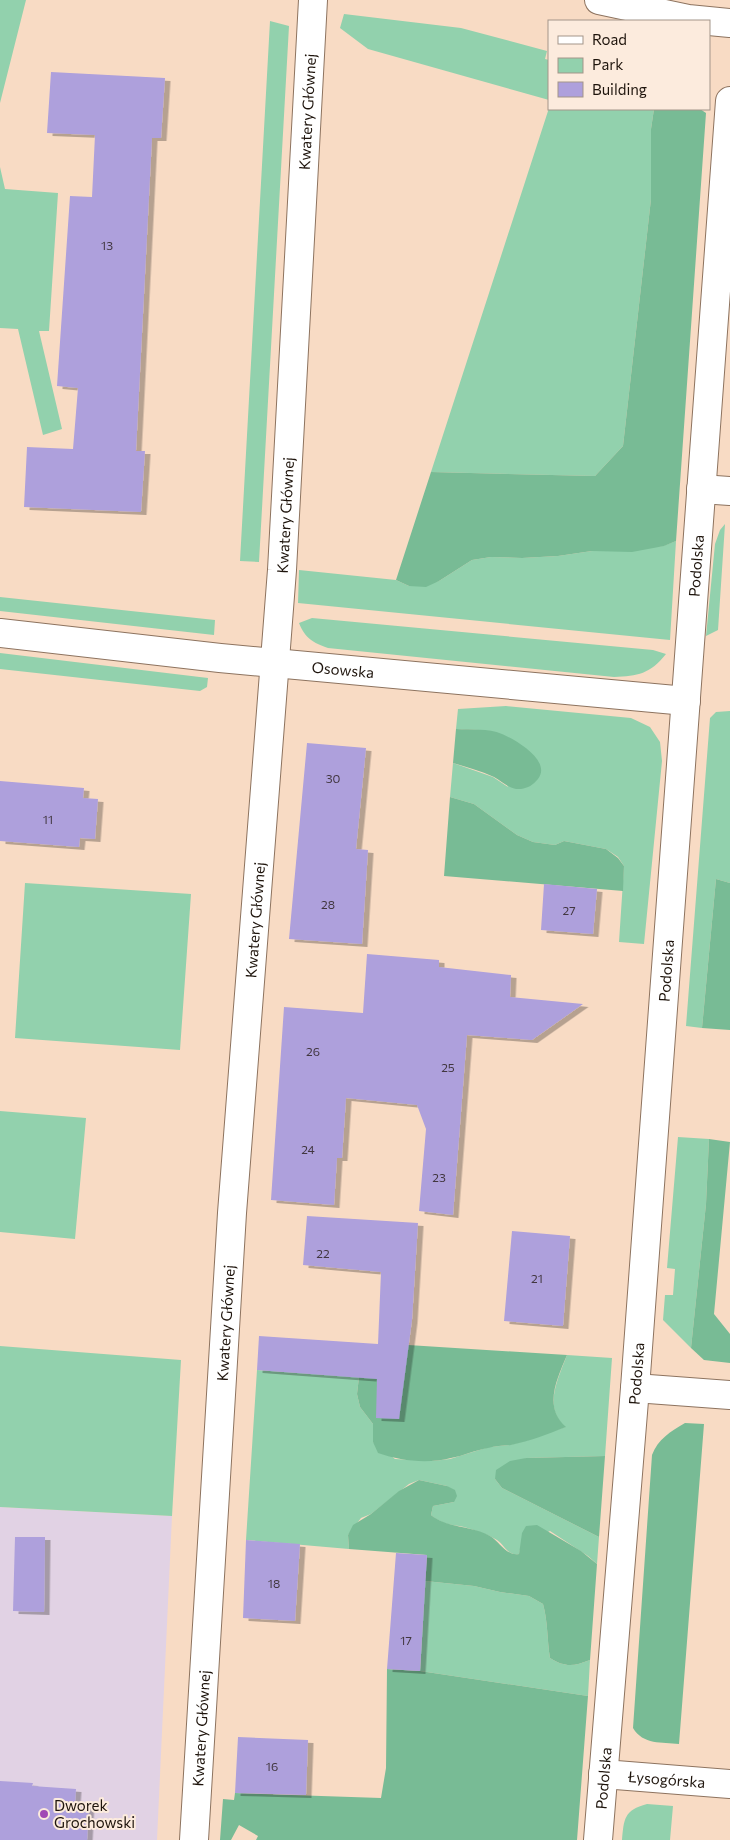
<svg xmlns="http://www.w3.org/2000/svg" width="730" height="1840" font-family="Commissioner,sans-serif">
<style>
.commercial{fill:#e1d2e4}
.green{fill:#92d1ad}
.forest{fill:#78bb95}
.building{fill:#aea0dc;filter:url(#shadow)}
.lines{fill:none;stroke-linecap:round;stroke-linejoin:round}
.minor-casing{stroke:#8d735f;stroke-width:30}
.tertiary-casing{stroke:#8d735f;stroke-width:30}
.minor{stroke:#fff;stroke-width:28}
.tertiary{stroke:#fff;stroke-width:28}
.poi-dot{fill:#a149b5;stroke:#fcebdd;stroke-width:2}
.labels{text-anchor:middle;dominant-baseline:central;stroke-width:4;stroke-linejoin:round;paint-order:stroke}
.number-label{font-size:12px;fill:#423740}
.street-label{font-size:15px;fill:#1e140c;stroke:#fcebdd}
.poi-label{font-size:15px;fill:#1e140c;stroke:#fcebdd;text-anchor:start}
</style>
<defs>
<filter id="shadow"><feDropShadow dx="5.5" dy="3" stdDeviation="0" flood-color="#0004"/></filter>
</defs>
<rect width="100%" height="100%" fill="#f8dbc4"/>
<!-- commercial -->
<path class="commercial" d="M 0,1507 L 172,1516 L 157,1840 L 0,1840 Z"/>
<!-- green -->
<path class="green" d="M 0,0 L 26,0 L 0,103 Z
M 344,14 L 461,28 L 547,51 L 545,59 L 549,60 L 549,100 L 368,49 L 340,28 Z
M 270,21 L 289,26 L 259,562 L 240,561 Z
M 549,108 L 654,109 L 651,129 L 651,199 L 623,446 L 595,476 L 431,472 Z
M 0,167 L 5,189 L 58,193 L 49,331 L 39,331 L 62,429 L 43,435 L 18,329 L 0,328 Z
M 725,524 L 718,630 L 706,636 L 715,544 L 720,530 Z
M 676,541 L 670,640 L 298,603 L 299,570 L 396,580 L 409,586 L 439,581 L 472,560 L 491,557 L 522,558 L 558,556 L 592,551 L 663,546 Z
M 0,597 L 215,620 L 214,635 L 0,611 Z
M 312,618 L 653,650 L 666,654 C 650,674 638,676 614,677 L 328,648 C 313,643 305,638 299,623 Z
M 0,653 L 208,678 L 207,687 L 200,691 L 0,669 Z
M 506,706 L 631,718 L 650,727 L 660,742 L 662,761 L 644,944 L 619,942 L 624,866 L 618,857 L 606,849 L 564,841 L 555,845 L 533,842 L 517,835 L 474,804 L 450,797 L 453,763 L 493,777 L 508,787 L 479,730 L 456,729 L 458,709 Z
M 730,711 L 730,883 L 716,879 L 702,1028 L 686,1026 L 710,718 L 716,712 Z
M 25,883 L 191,894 L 180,1050 L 15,1038 Z
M 0,1111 L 86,1118 L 75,1239 L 0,1232 Z
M 678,1137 L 709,1139 L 706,1204 L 691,1348 L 663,1320 L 665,1295 L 673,1295 L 675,1269 L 667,1268 Z
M 0,1346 L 181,1360 L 172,1516 L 0,1507 Z
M 567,1355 L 612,1358 L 605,1456 L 526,1458 L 495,1479 L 502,1488 L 599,1537 L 597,1564 L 588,1556 L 550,1531 L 521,1545 L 519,1554 C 507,1556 505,1545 497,1540 C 487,1534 475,1530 464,1527 C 449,1524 443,1525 431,1515 L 433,1506 L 454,1502 L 447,1486 L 419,1480 L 409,1484 L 371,1514 L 361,1518 L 348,1535 L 349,1549 L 246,1540 L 257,1370 L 359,1377 L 357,1394 L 360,1407 L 373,1424 L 373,1442 L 395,1459 L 433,1461 L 450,1459 L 489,1447 L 509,1445 L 528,1440 L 565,1427 C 543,1407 558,1379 567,1355 Z
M 425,1581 L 474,1586 L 500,1592 L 529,1596 L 543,1604 C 548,1622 547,1640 550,1658 C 566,1668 574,1666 590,1660 L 588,1696 L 420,1671 Z
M 647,1804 L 673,1806 L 670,1840 L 622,1840 C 624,1819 624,1810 647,1804 Z"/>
<!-- forest -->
<path class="forest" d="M 654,109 L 700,109 L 706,113 L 676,541 L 664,546 L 632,552 L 592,551 L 558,556 L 522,558 L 491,557 L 472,560 L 439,581 L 426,587 L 409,586 L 396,580 L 431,472 L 595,476 L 623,446 L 651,199 L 651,129 Z
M 456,729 C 471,730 488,728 502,734 C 516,740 552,761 538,779 C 533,785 528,788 521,789 C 510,790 503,782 494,777 C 481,771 466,767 453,763 Z
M 450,797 L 474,804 L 517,835 L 533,842 L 555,845 L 564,841 L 606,849 L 618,858 L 624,866 L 623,891 L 444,876 Z
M 716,879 L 730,883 L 730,1030 L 702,1028 Z
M 709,1139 L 730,1142 L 714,1314 L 730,1334 L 730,1363 L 704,1360 L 691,1348 L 706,1204 Z
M 408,1345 L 567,1355 C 557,1379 543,1407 566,1427 C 548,1434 530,1441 511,1445 C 503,1446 495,1446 488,1448 C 475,1450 463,1456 451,1458 C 427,1464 401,1461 378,1453 L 373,1442 L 373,1424 L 360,1407 L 357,1394 L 359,1377 Z
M 685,1423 L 704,1424 L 679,1744 C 662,1742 643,1745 633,1728 L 652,1455 C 658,1439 670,1432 685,1423 Z
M 605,1456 L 599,1537 L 502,1488 L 495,1479 L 496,1470 L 510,1461 L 526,1458 Z
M 419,1480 L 447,1486 L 455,1490 L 457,1496 L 454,1502 L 433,1506 L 431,1515 C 448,1529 471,1525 490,1536 C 500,1542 506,1556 519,1554 L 522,1533 L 526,1526 L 537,1525 L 581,1551 L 597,1564 L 590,1660 C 574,1666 566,1668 550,1658 C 547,1640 548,1622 543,1604 L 529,1596 L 500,1592 L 474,1586 L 425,1581 L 427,1555 L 349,1549 L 348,1535 L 353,1525 L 371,1514 L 399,1491 Z
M 387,1669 L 420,1671 L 588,1696 L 577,1840 L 256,1840 L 258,1836 L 239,1825 L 231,1840 L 220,1840 L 223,1799 L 234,1800 L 235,1793 L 381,1798 L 386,1768 Z"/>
<!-- building -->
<path class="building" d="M 51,72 L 165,78 L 161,138 L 152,138 L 136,451 L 145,451 L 141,512 L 24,507 L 27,447 L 73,449 L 78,388 L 57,386 L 70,196 L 92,197 L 95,135 L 47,133 Z
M 307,743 L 366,748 L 356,849 L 368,850 L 362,944 L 289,939 Z
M 0,781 L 84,788 L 83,798 L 98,799 L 95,839 L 80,838 L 79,847 L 0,841 Z
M 544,884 L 597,889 L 593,934 L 541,930 Z
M 367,954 L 439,960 L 439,967 L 511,975 L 510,997 L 583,1004 L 532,1040 L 467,1035 L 453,1215 L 419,1211 L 426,1129 L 417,1105 L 346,1098 L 342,1158 L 337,1158 L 334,1205 L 271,1200 L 284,1007 L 363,1013 Z
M 307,1216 L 418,1223 L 412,1320 L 399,1419 L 376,1418 L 377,1379 L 257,1370 L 259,1336 L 378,1344 L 381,1272 L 303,1265 Z
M 512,1231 L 570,1236 L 563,1326 L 504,1321 Z
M 15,1537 L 45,1537 L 44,1612 L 13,1611 Z
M 246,1540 L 300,1544 L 295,1621 L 243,1618 Z
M 396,1553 L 427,1555 L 420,1671 L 387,1669 Z
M 238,1737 L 308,1740 L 306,1795 L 235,1793 Z
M 0,1781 L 33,1783 L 32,1786 L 76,1789 L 75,1802 L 89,1802 L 87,1840 L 0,1840 Z"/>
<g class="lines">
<!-- minor casing -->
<g class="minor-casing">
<g id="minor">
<path d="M 701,489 L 730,491"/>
<path id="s1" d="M 0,633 L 220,658 L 686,701"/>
<path d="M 635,1388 L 730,1395"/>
<path id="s2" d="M 603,1774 L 730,1784"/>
<path id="s3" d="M 194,1840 L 232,1213 L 282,570 L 313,0"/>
<path id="s4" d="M 598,1840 L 635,1388 L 730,101"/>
</g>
</g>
<!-- tertiary casing -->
<g class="tertiary-casing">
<path id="tertiary" d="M 599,0 L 688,19 L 730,23"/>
</g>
<!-- minor -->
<use href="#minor" class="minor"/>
<!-- tertiary -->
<use href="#tertiary" class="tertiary"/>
</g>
<!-- markers -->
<circle class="poi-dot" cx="44" cy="1814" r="5"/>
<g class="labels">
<!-- number labels -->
<g class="number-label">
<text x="107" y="245">13</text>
<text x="333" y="778">30</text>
<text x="48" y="819">11</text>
<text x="328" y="904">28</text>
<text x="569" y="910">27</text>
<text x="313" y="1051">26</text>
<text x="448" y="1067">25</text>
<text x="308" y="1149">24</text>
<text x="439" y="1177">23</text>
<text x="323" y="1253">22</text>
<text x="537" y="1278">21</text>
<text x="274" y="1583">18</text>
<text x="406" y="1640">17</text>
<text x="272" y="1766">16</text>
</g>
<!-- street labels -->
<g class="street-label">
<text stroke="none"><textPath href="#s3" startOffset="1732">Kwatery Głównej</textPath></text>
<text stroke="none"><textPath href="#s3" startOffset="1328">Kwatery Głównej</textPath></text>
<text stroke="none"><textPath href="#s4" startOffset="1278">Podolska</textPath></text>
<text stroke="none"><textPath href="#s1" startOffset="345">Osowska</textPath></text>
<text stroke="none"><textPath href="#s3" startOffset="922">Kwatery Głównej</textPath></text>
<text stroke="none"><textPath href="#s4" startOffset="872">Podolska</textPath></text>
<text stroke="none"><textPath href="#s3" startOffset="518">Kwatery Głównej</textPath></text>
<text stroke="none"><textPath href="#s4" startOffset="468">Podolska</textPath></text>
<text stroke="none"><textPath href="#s3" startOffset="112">Kwatery Głównej</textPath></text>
<text stroke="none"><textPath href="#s4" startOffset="62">Podolska</textPath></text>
<text stroke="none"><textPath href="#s2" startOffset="64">Łysogórska</textPath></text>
</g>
<!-- poi labels -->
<g class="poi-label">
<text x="54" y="1805">Dworek<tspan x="54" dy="17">Grochowski</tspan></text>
</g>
</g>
<!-- legend -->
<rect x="548" y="20" width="162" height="90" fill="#fcebdd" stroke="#a39589"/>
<rect x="558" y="36" width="25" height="8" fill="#ffffff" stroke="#a39589"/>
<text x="592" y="45" font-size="15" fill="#1e140c">Road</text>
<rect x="558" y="58" width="25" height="15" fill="#92d1ad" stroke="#a39589"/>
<text x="592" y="70" font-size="15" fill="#1e140c">Park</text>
<rect x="558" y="82" width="25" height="15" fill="#aea0dc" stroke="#a39589"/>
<text x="592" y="95" font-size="15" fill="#1e140c">Building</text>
</svg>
